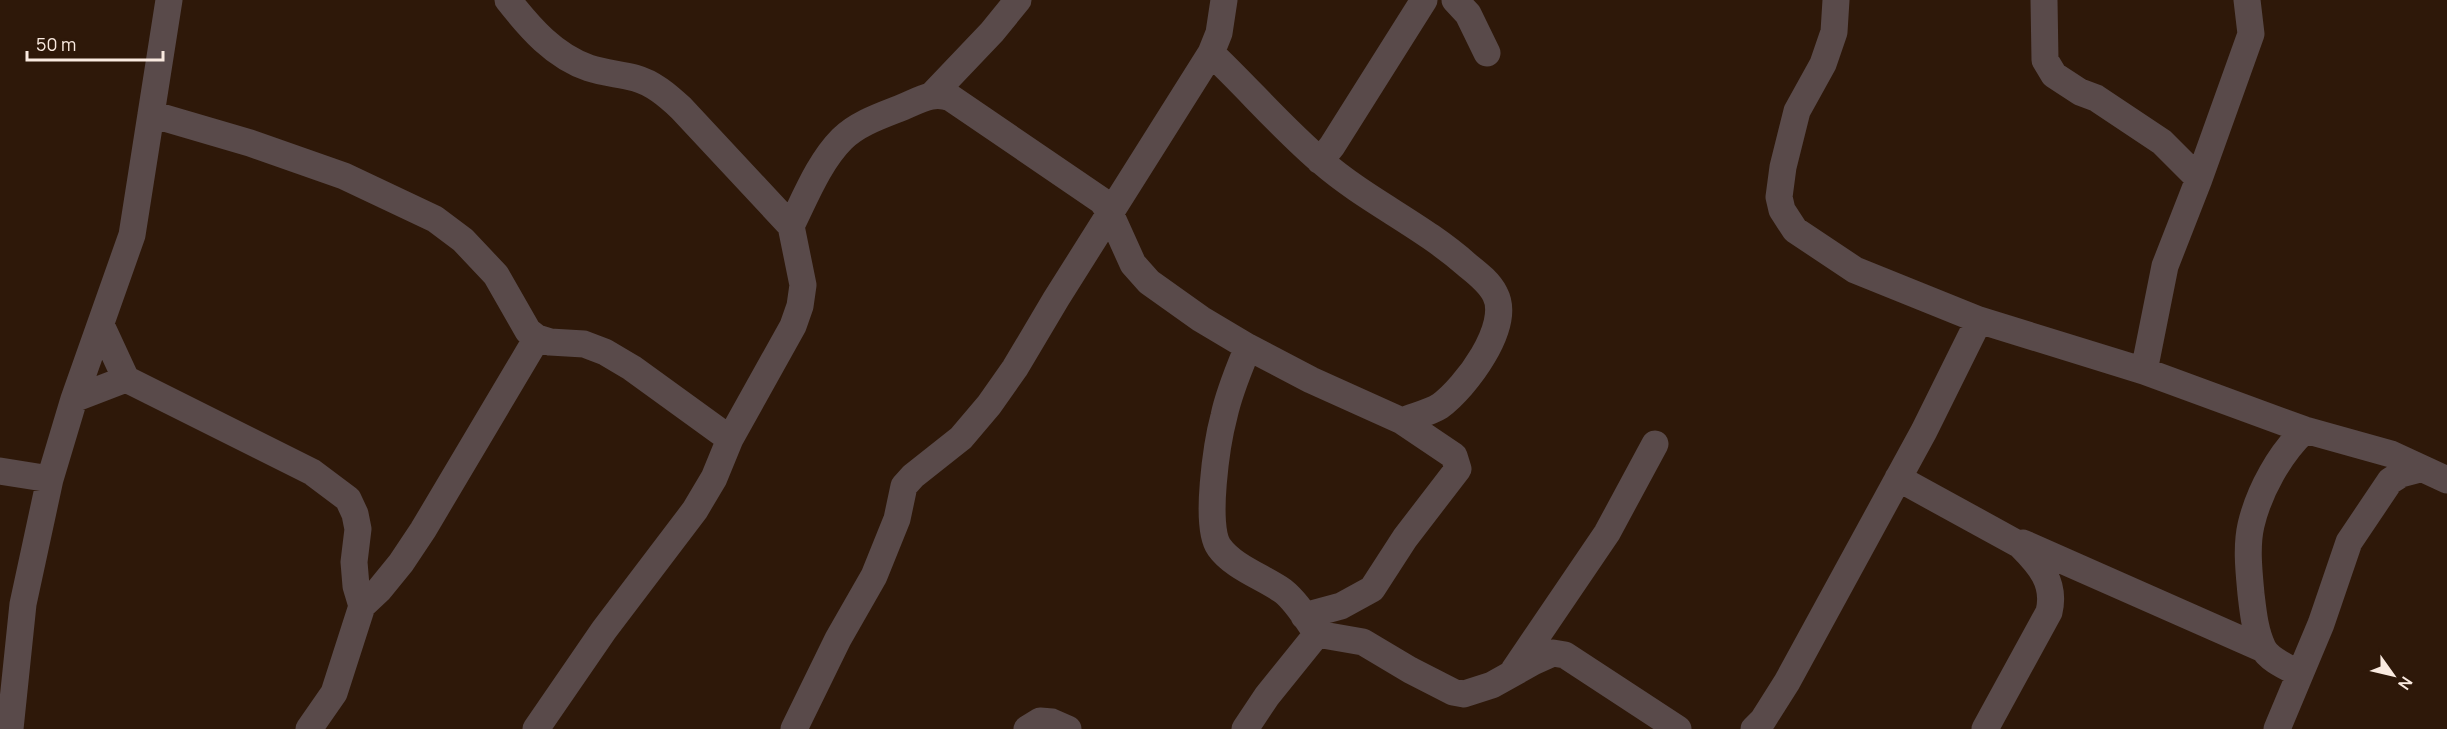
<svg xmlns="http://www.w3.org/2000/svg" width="2447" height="729" font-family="Manrope,sans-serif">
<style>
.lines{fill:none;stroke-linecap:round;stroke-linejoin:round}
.minor{stroke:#594a4a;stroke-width:27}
</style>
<rect width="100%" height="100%" fill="#2e1809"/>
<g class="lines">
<!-- minor -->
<path class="minor" d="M 508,0 C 530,28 554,56 589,68 C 604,73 620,74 635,78 C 653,83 667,95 681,108 L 791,226 L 803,285 L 800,306 L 793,326 L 730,439 L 714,478 L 695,510 L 604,630 L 536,729
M 1224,0 L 1219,33 L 1211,53 C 1249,89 1283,129 1322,162 C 1367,201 1422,225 1467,265 C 1477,273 1489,282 1495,294 C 1512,326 1465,388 1440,406 C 1429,413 1414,416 1402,421
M 1455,0 L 1468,14 L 1487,53
M 1836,0 L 1834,32 L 1823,64 L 1797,111 L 1783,167 L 1779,197 L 1782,210 L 1795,230 L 1855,270 L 1979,320 L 2144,371 L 2305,430 L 2391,454 L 2447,480
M 2044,0 L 2045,60 L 2054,75 L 2080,92 L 2096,98 L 2162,142 L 2199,179
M 932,95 L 992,32 L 1018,0
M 151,114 L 250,143 L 344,176 L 435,219 L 463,240 L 496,275 L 528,331 L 537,338 L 550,342 L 584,344 L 605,352 L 632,368 L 730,439
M 1320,161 L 1332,146 L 1424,0
M 791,226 C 805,198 819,162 842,139 C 858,123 883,115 903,107 C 920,100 933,91 951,98 L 1102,201 L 1110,213 L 1133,264 L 1149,282 L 1201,319 L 1248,347 L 1311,380 L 1402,421 L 1454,456 L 1458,469 L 1405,538 L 1372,589 L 1341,606 L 1304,616
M 101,325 L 126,379 L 312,472 L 348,499 L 355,514 L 358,529 L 354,562 L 356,586 L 362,606
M 1248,347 C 1239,369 1229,392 1224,416 C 1217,442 1204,527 1219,547 C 1233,567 1263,577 1283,591 C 1297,602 1307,620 1317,634 L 1363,642 L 1410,670 L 1453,692 L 1464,694 L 1492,685 L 1533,662 L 1553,653 L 1565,655 L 1678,729
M 2144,371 L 2165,266 L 2199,179 L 2251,34 L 2247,0
M 74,399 L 126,379
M 0,471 L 50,479
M 1898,478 L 2020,545 C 2040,565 2056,583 2049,612 L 1985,729
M 2023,543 L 2263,649
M 1514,670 L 1607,533 L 1655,444
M 2300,674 C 2289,668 2269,660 2263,648 C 2255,632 2253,611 2251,594 C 2249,572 2246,547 2251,525 C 2259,491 2280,453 2305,430
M 10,729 L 23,604 L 50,479 L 74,399 L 132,235 L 169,0
M 309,729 L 334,693 L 362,606 L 379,590 L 401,563 L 423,530 L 537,338
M 794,729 L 838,639 L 874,576 L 897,519 L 904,486 L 913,476 L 961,438 L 989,405 L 1015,368 L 1056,299 L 1211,53
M 1027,729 L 1040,721 L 1052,722 L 1068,729
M 1245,729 L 1267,696 L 1317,634
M 1754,729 L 1763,720 L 1787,682 L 1924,431 L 1979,320
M 2277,729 L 2321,624 L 2349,542 L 2390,481 L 2401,474 L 2420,469"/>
</g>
<!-- north arrow -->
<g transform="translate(2393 675) rotate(124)" stroke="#2e1809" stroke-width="4.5" paint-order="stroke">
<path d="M0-4.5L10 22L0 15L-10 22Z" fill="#faeae0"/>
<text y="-9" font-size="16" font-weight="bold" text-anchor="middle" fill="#faeae0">N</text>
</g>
<!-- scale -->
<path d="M27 51v9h136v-9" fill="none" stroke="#faeae0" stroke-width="3"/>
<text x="36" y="51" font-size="18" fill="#faeae0" stroke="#2e1809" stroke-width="4.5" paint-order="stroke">50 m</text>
</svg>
